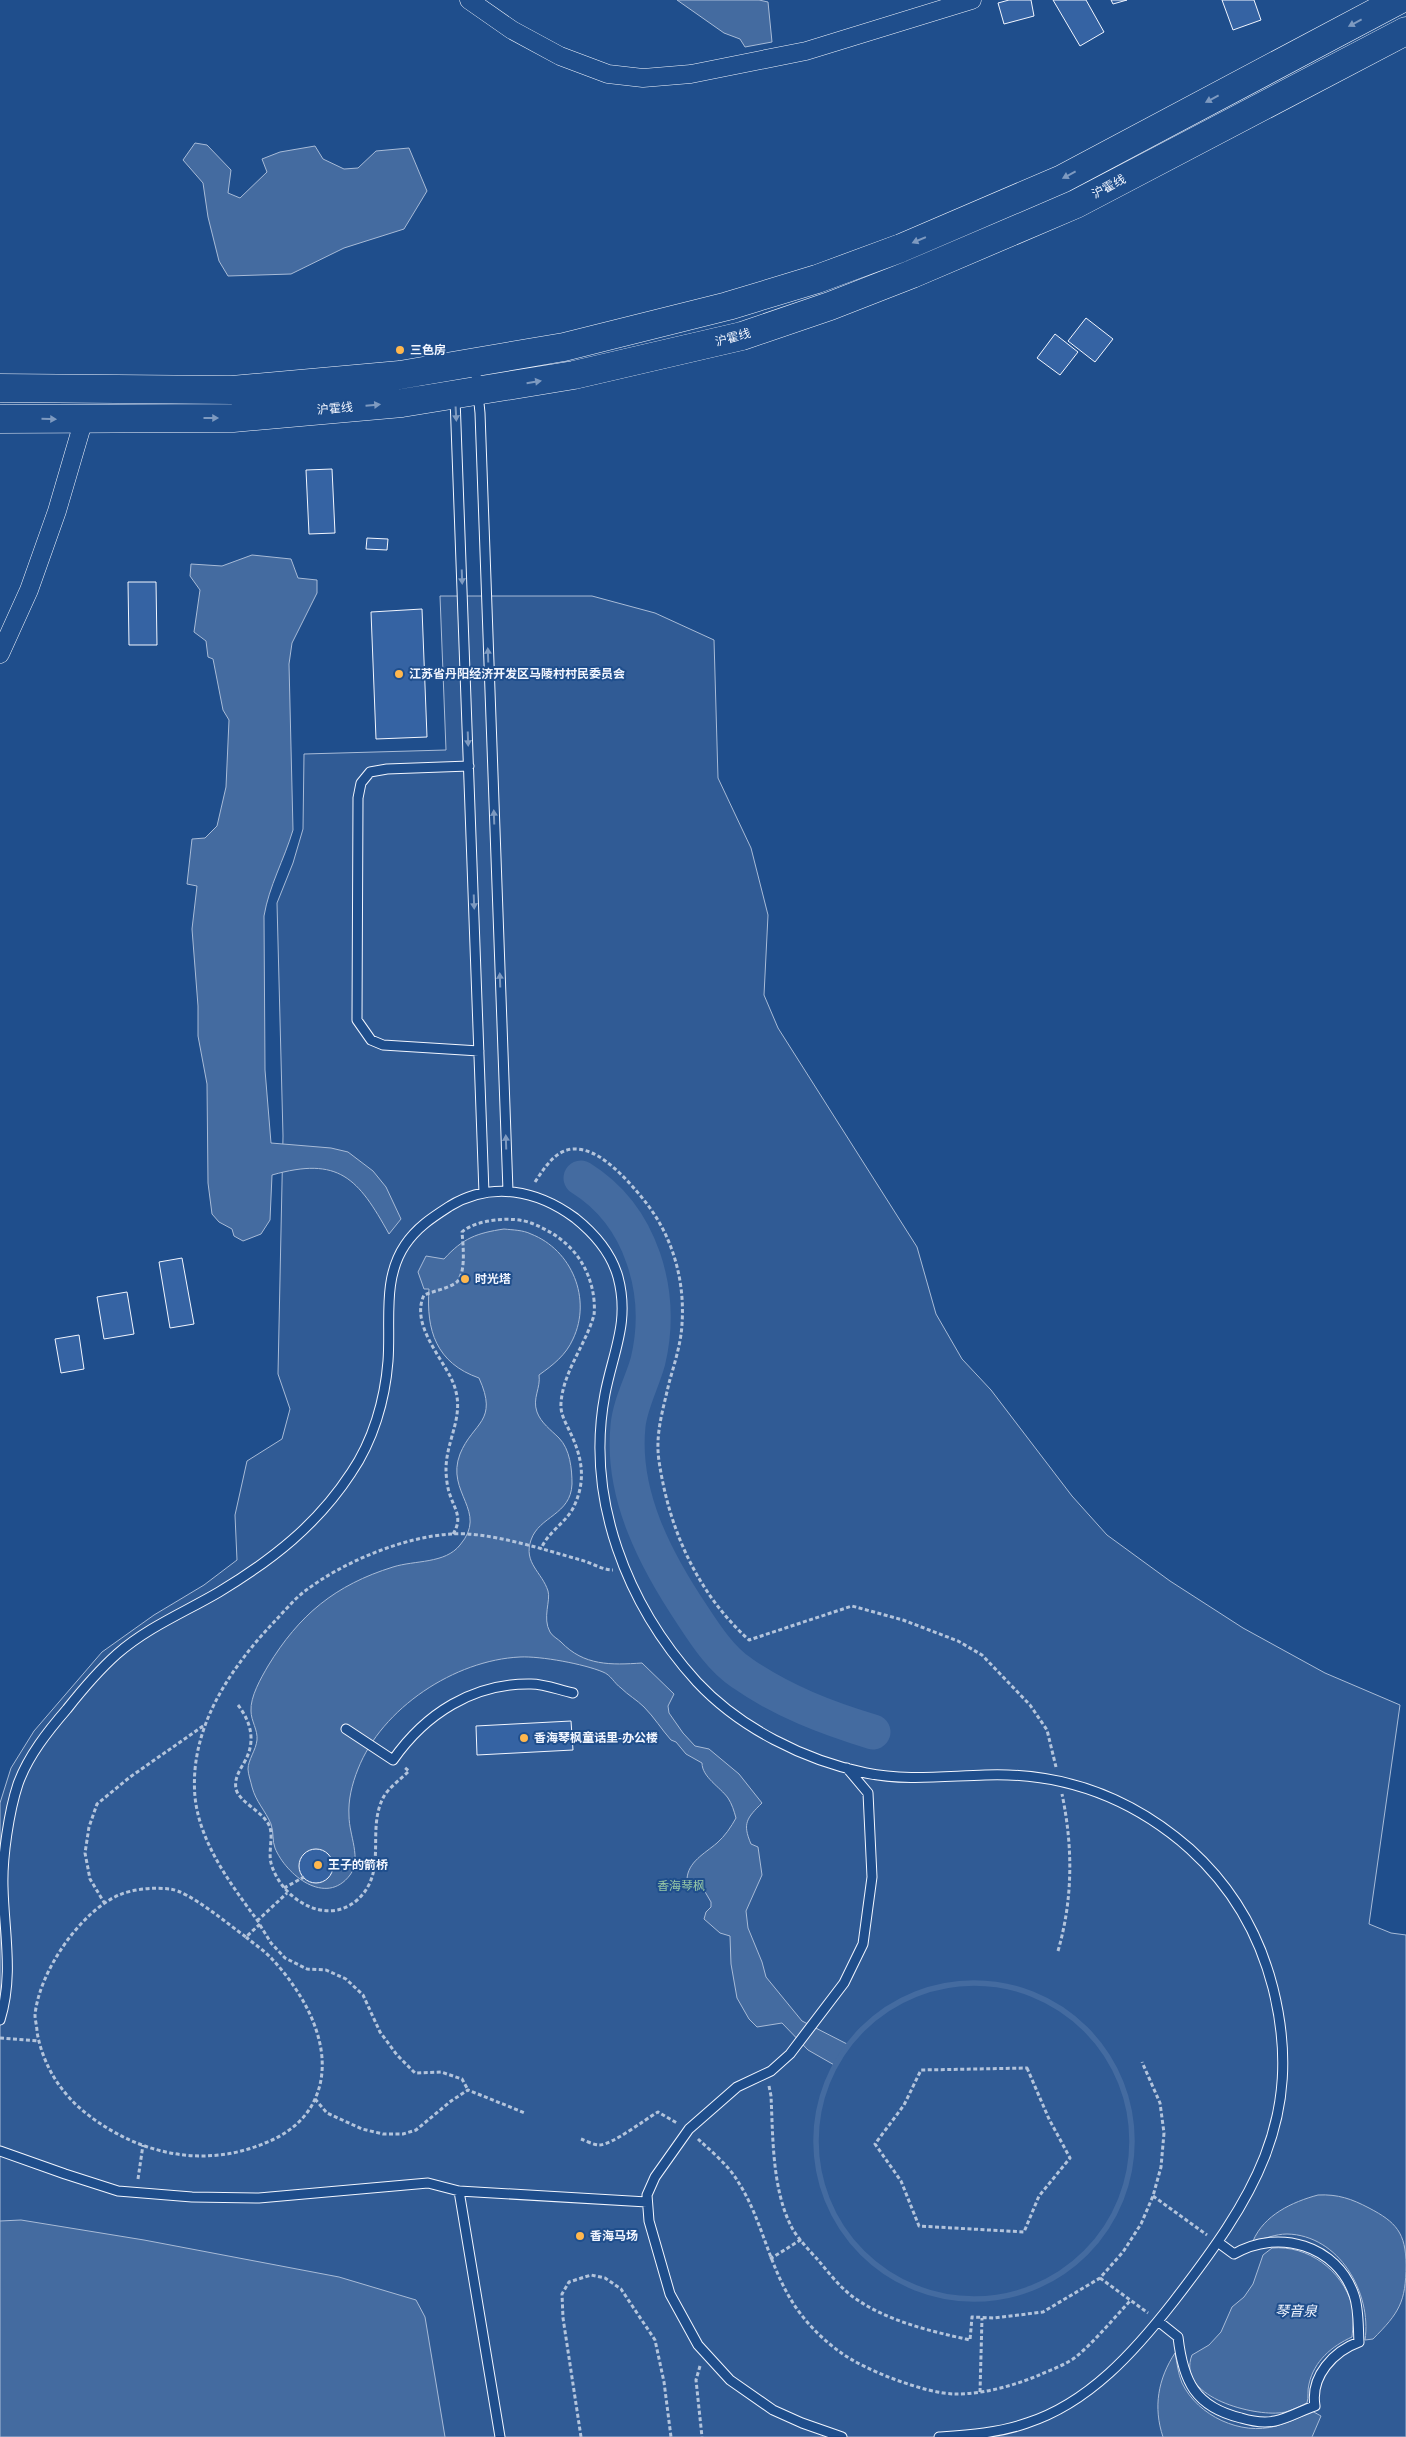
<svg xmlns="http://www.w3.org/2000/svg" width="1406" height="2437" font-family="'Source Sans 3','Noto Sans SC',sans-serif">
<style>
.built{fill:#305b95;stroke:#a8bbd7}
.water{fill:#446ba0;stroke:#a8bbd7}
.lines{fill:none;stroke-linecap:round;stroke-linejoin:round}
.stream{stroke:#446ba0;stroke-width:5.5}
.river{stroke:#446ba0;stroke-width:35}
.building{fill:#3563a3;stroke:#f2f6ff}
.service-casing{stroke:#f2f6ff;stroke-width:11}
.minor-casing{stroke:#f2f6ff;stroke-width:19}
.trunk-casing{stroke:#f2f6ff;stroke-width:29}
.path{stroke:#b3c4dc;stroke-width:3;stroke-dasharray:4 2.5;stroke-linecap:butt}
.service{stroke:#1f4e8c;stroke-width:9}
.minor{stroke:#1f4e8c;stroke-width:18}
.trunk{stroke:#1f4e8c;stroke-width:28}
.oneway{fill:#7e9ac0}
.poi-dot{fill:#ffb74d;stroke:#1f4e8c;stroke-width:2}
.labels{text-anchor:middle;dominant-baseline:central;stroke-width:4;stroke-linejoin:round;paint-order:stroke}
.street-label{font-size:12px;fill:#f2f6ff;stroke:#1f4e8c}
.poi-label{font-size:12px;font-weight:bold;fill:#f2f6ff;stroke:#1f4e8c;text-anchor:start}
.park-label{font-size:12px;fill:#97c8a6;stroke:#1f4e8c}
.water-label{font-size:14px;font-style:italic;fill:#f2f6ff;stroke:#1f4e8c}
</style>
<rect width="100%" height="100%" fill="#1f4e8c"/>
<!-- built -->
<path class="built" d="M 440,596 L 592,596 L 655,613 L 714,640 L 718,778 L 751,848 L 768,915 L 764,995 L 778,1028 L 917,1247 L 936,1314 L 962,1359 L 991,1390 L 1072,1496 L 1107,1535 L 1170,1581 L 1243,1628 L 1325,1673 L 1400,1705 L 1369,1924 L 1391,1933 L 1406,1935 L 1406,2437 L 0,2437 L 0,1803 L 11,1768 L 34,1731 L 102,1652 L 154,1615 L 204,1585 L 237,1560 L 235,1515 L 247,1461 L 282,1439 L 290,1409 L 278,1374 L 283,1136 L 277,903 L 293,863 L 303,829 L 304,754 L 446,750 Z"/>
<!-- water -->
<path class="water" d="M 677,0 L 759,0 L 768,2 L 772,42 L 745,47 L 740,39 L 724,33 Z
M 195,143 L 207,145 L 231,170 L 228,193 L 240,198 L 267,172 L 262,159 L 280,152 L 315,146 L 323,159 L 344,169 L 358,168 L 376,151 L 409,148 L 427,191 L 404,229 L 344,248 L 291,274 L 228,276 L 219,261 L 208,217 L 203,183 L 183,160 Z
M 252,555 L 291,559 L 298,578 L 317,580 L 317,593 L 292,643 L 289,664 L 293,830 C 284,860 269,886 264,916 L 265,1070 L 271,1143 L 331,1148 L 348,1152 L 373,1171 L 386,1187 L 401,1219 L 389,1234 C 358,1178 339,1156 272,1175 L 270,1220 L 261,1234 L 243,1241 L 234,1236 L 232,1229 L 219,1222 L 212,1214 L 208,1183 L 207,1084 L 198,1036 L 198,1006 L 192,929 L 197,886 L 187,884 L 192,839 L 205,838 L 217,826 L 226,787 L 229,720 L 223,710 L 213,659 L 208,657 L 206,641 L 194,632 L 200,590 L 190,576 L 191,564 L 222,566 Z
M 504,1229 C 513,1230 523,1230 531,1234 C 572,1250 592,1299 573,1339 C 566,1355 553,1365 539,1375 C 541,1388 532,1398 537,1412 C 541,1423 551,1430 559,1438 C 570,1449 572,1469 572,1484 C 571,1515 539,1516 531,1540 C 523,1563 542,1572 548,1591 C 551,1600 542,1618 550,1632 C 552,1636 558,1639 561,1642 C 584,1666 611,1665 642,1663 L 674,1694 L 668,1706 L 669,1713 L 683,1733 L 695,1746 L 709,1749 L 739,1774 L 762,1803 C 747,1818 742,1823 751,1844 L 758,1847 L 762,1875 L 746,1911 L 748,1928 L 762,1962 L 766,1977 L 802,2021 L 849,2045 L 836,2066 L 808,2050 L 782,2023 L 757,2027 L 749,2019 L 737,1998 L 731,1964 L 730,1936 L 720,1933 L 704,1919 L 706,1912 L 711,1907 L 711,1902 L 704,1890 L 692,1886 L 687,1879 C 688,1862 704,1854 717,1843 C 725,1836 731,1827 736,1818 C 734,1811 732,1804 728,1798 C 720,1787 702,1777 702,1763 L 686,1754 L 676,1742 L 671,1740 C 662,1730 654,1717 644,1707 C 637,1700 628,1695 621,1688 C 614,1683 611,1675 603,1672 C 584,1664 541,1656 520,1657 C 455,1660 382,1708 358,1769 C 352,1784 348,1800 349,1816 C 349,1835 362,1859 350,1875 C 326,1907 286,1875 275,1848 C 272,1841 274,1832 271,1824 C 265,1810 256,1802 252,1787 C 251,1782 248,1774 248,1769 C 248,1760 256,1750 257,1740 C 258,1730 251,1721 251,1711 C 250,1697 261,1678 268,1666 C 299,1615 335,1585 393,1567 C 415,1560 445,1564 460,1545 C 489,1511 445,1493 460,1454 C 473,1422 499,1422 479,1378 C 436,1363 426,1330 429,1289 L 424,1289 L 418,1272 L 426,1256 L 444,1259 C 463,1238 477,1233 504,1229 Z
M 1318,2195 C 1338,2194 1352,2199 1369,2208 C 1396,2222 1406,2233 1406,2265 C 1406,2302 1399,2313 1373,2339 L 1365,2340 C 1372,2293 1339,2235 1287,2234 C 1275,2234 1265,2239 1253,2241 C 1264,2215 1292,2202 1318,2195 Z
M 21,2220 L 144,2240 L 339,2277 L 416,2300 L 425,2317 L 445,2437 L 0,2437 L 0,2221 Z
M 1272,2248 C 1308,2245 1342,2270 1352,2305 C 1354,2315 1353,2327 1352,2337 C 1332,2346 1314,2361 1309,2384 C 1307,2391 1309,2397 1307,2403 C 1298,2407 1288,2413 1278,2413 C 1249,2415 1176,2396 1192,2355 L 1209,2345 L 1221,2332 L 1232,2307 L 1244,2297 L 1253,2284 L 1263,2255 Z
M 1175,2353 C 1177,2362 1178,2374 1182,2383 C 1198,2416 1241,2436 1276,2426 C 1288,2423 1301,2417 1312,2411 L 1321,2416 L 1312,2437 L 1163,2437 C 1153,2407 1158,2379 1175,2353 Z"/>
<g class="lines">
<!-- stream -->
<path class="stream" d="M816 2141a158 158 0 1 1 316 0a158 158 0 1 1-316 0Z"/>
<!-- river -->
<path class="river" d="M 581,1178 C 642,1216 664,1293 648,1361 C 642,1383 630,1404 628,1426 C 621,1495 656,1561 693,1616 C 706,1636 722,1660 742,1673 C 782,1701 827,1718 873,1732"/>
</g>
<!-- building -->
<path class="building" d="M 1009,0 L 1031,0 L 1034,16 L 1004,24 L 998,3 Z
M 1053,0 L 1086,0 L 1104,32 L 1080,46 Z
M 1111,0 L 1127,0 L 1113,4 Z
M 1222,0 L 1254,0 L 1261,20 L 1233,30 Z
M 1086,318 L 1113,339 L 1095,362 L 1068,341 Z
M 1055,334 L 1078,352 L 1060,375 L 1037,358 Z
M 332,469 L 335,533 L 309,534 L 306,470 Z
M 367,538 L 388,539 L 387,550 L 366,549 Z
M 128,582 L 156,582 L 157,645 L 129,645 Z
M 422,609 L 427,737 L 376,739 L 371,612 Z
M 182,1258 L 194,1324 L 170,1328 L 159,1262 Z
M 127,1292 L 134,1334 L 104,1339 L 97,1297 Z
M 79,1335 L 84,1369 L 61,1373 L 55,1339 Z
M 571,1721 L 573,1750 L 477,1755 L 476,1726 Z
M299 1866a17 17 0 1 1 34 0a17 17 0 1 1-34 0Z"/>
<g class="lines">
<!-- service casing -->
<g class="service-casing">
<path id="service" d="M 475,364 L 480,413 L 508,1191
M 455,398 L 484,1193
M 469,766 L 387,769 L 370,772 L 361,783 L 358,798 L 357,1020 L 371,1040 L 383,1045 L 479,1051
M 346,1729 L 393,1760 C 425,1714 473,1683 531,1684 C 545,1684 559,1690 573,1693
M 0,2020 C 14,1975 4,1932 3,1887 C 2,1858 9,1811 18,1784 C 28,1756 48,1731 67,1709 C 82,1690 99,1670 117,1654 C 148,1627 185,1612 219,1592 C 272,1560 317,1525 351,1473 C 373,1441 385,1400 388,1361 C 391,1322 382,1279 405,1245 C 417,1227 433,1217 450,1206 C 492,1181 537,1190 575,1218 C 595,1234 611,1252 618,1277 C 630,1322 613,1352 605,1394 C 585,1499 627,1605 697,1682 C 740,1728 804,1760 866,1773 C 904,1781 946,1776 985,1775 C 1064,1772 1131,1797 1190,1849 C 1232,1887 1259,1933 1273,1988 C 1306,2120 1251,2201 1174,2301 C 1135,2351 1089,2403 1027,2423 C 999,2433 968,2435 939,2437
M 0,2151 L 65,2174 L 118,2191 L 192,2197 L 259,2198 L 428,2183 L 459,2191 L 647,2202
M 459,2191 L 500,2437
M 1158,2321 L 1178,2337 C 1183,2381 1195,2407 1241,2418 C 1251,2421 1265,2423 1275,2421 C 1289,2418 1302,2410 1315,2406 C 1310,2376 1334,2351 1359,2342 C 1358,2327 1359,2309 1354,2295 C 1337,2245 1278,2228 1234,2254 L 1219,2243
M 842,2437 L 802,2423 L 773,2410 L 730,2380 L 698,2345 L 670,2294 L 649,2221 L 647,2195 L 655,2177 L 689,2129 L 737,2087 L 771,2071 L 790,2054 L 844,1983 L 863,1944 L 872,1877 L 868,1793 L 847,1768"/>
</g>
<!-- minor casing -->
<g class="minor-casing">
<path id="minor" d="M 469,0 L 512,30 L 560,56 L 608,74 L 643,78 L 691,74 L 806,51 L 972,0
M 0,654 L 29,590 L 57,511 L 84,419"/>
</g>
<!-- trunk casing -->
<g class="trunk-casing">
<path id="trunk" d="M 0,388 L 232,390 L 400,375 L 564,347 L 728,306 L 817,279 L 901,248 L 1062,179 L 1399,0
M 0,419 L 233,418 L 402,403 L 574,375 L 742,336 L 830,306 L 912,274 L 1076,204 L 1406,31"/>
</g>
<!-- path -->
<path class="path" d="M 535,1182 C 549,1161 562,1140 592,1153 C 611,1161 634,1187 647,1204 C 673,1238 685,1281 682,1324 C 681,1344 674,1365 669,1383 C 663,1410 655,1434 659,1461 C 669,1529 697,1593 749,1640 L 852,1606 L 903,1620 L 958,1641 L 982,1655 L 1030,1705 L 1047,1730 L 1056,1767
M 453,1534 C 463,1518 455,1510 450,1495 C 447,1487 446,1476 446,1468 C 447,1435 468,1413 451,1378 C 439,1354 411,1323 424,1295 C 434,1291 445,1289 454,1284 C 467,1278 463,1245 462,1232 C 476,1219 514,1216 531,1223 C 562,1235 584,1255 592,1288 C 594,1296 595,1307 594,1315 C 586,1344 563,1372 561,1403 C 560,1414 566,1423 570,1432 C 582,1457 586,1479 575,1504 C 568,1522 548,1531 541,1549
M 238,1705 C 251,1722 256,1741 245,1761 C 240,1770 234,1778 236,1789 C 239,1802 262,1811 269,1825 C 274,1836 268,1851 271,1863 C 280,1897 324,1927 356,1901 C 389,1873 366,1832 383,1798 C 388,1788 401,1779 409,1771 L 404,1767
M 284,1888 L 304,1877
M 105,1904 L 90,1879 L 85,1853 L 89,1827 L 97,1804 L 130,1777 L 206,1724
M 257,1921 L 287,1893
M 260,1925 L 271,1943 L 285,1958 L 307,1969 L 326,1970 L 346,1979 L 363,1995 L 380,2032 L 397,2055 L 415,2073 L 441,2072 L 462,2079 L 468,2090
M 246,1937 C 254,1944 265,1951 272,1959 C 305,1994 337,2051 315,2099 C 306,2120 286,2135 265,2143 C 204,2169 138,2154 87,2114 C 60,2093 43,2065 37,2032 C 37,2026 35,2020 35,2015 C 39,1972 80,1912 119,1895 C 133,1889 154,1887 170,1889 C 189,1891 229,1925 246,1937 L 260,1924 C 233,1887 200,1845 195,1797 C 189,1729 229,1670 273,1623 C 283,1613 293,1600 305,1591 C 343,1562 403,1537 451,1534 C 488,1531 545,1550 581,1560 C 592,1563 602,1570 613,1570
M 1058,1951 C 1073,1899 1073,1847 1062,1794
M 0,2038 L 39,2041
M 1027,2068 L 1049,2119 L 1070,2158 L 1039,2196 L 1024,2232 L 919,2226 L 901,2181 L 875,2144 L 904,2105 L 921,2070 Z
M 769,2086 L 771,2096 C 773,2137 772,2186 790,2224 C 796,2237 809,2250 818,2260 C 829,2273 841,2289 856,2299 C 890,2322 930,2331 970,2340 L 972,2317 L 994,2318 L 1043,2312 L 1100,2278 L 1123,2252 L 1141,2224 L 1153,2196 L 1161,2167 L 1164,2133 L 1160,2103 L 1142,2062
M 315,2099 L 327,2113 L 362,2129 L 383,2134 L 403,2134 L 416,2130 L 451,2101 L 468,2090 L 525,2113
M 581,2139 C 586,2141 594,2145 599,2145 C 612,2145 644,2120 658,2112 L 677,2123
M 698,2139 C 711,2151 728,2165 737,2180 C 762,2218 768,2264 793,2303 C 805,2322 822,2339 840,2352 C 864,2370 926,2394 956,2394 C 984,2394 1012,2386 1037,2376 C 1050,2370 1066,2365 1077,2356 C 1096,2340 1113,2319 1130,2301
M 138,2179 L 143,2145
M 1153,2196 L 1207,2235
M 770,2259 L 802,2239
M 1100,2278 L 1148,2313
M 700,2366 L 696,2380 L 702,2437
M 980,2392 L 982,2318
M 581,2437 L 563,2318 L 562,2294 L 569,2282 L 591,2275 L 605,2278 L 621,2289 L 655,2340 L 664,2382 L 671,2437"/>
<!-- service -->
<use href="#service" class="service"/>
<!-- minor -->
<use href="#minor" class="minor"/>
<!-- trunk -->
<use href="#trunk" class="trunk"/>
</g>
<!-- one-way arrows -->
<defs><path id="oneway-solid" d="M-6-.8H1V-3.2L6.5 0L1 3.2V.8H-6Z" transform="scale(1.25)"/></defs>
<g class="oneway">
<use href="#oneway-solid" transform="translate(1355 23) rotate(152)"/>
<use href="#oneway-solid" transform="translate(1212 99) rotate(152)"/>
<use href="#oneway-solid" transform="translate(1069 175) rotate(152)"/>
<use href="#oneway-solid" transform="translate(919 240) rotate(157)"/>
<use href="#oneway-solid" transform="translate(534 382) rotate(-9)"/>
<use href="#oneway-solid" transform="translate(373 405) rotate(-5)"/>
<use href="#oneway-solid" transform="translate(456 414) rotate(87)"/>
<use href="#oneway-solid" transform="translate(211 418)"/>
<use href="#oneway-solid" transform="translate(49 419) rotate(1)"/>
<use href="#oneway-solid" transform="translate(462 577) rotate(88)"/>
<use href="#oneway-solid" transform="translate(488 655) rotate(-92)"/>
<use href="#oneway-solid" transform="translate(468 739) rotate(88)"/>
<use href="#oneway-solid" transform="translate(494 817) rotate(-92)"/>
<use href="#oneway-solid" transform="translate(474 902) rotate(88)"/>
<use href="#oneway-solid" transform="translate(500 980) rotate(-92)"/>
<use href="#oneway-solid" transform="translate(506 1142) rotate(-92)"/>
</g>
<!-- markers -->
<g class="poi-dot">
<circle cx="400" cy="350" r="5"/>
<circle cx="399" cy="674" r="5"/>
<circle cx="465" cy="1279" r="5"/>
<circle cx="524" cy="1738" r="5"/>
<circle cx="318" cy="1865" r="5"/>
<circle cx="580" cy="2236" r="5"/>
</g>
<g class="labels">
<!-- street labels -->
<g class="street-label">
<text transform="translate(1109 187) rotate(-28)">沪霍线</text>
<text transform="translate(733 338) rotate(-15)">沪霍线</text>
<text transform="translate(335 409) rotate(-5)">沪霍线</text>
</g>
<!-- poi labels -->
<g class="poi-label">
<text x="410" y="350">三色房</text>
<text x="409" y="674">江苏省丹阳经济开发区马陵村村民委员会</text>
<text x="475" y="1279">时光塔</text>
<text x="534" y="1738">香海琴枫童话里-办公楼</text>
<text x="328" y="1865">王子的箭桥</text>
<text x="590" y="2236">香海马场</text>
</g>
<!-- park labels -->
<g class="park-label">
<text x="681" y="1886">香海琴枫</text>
</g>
<!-- water labels -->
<g class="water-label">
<text x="1296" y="2312">琴音泉</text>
</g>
</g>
</svg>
